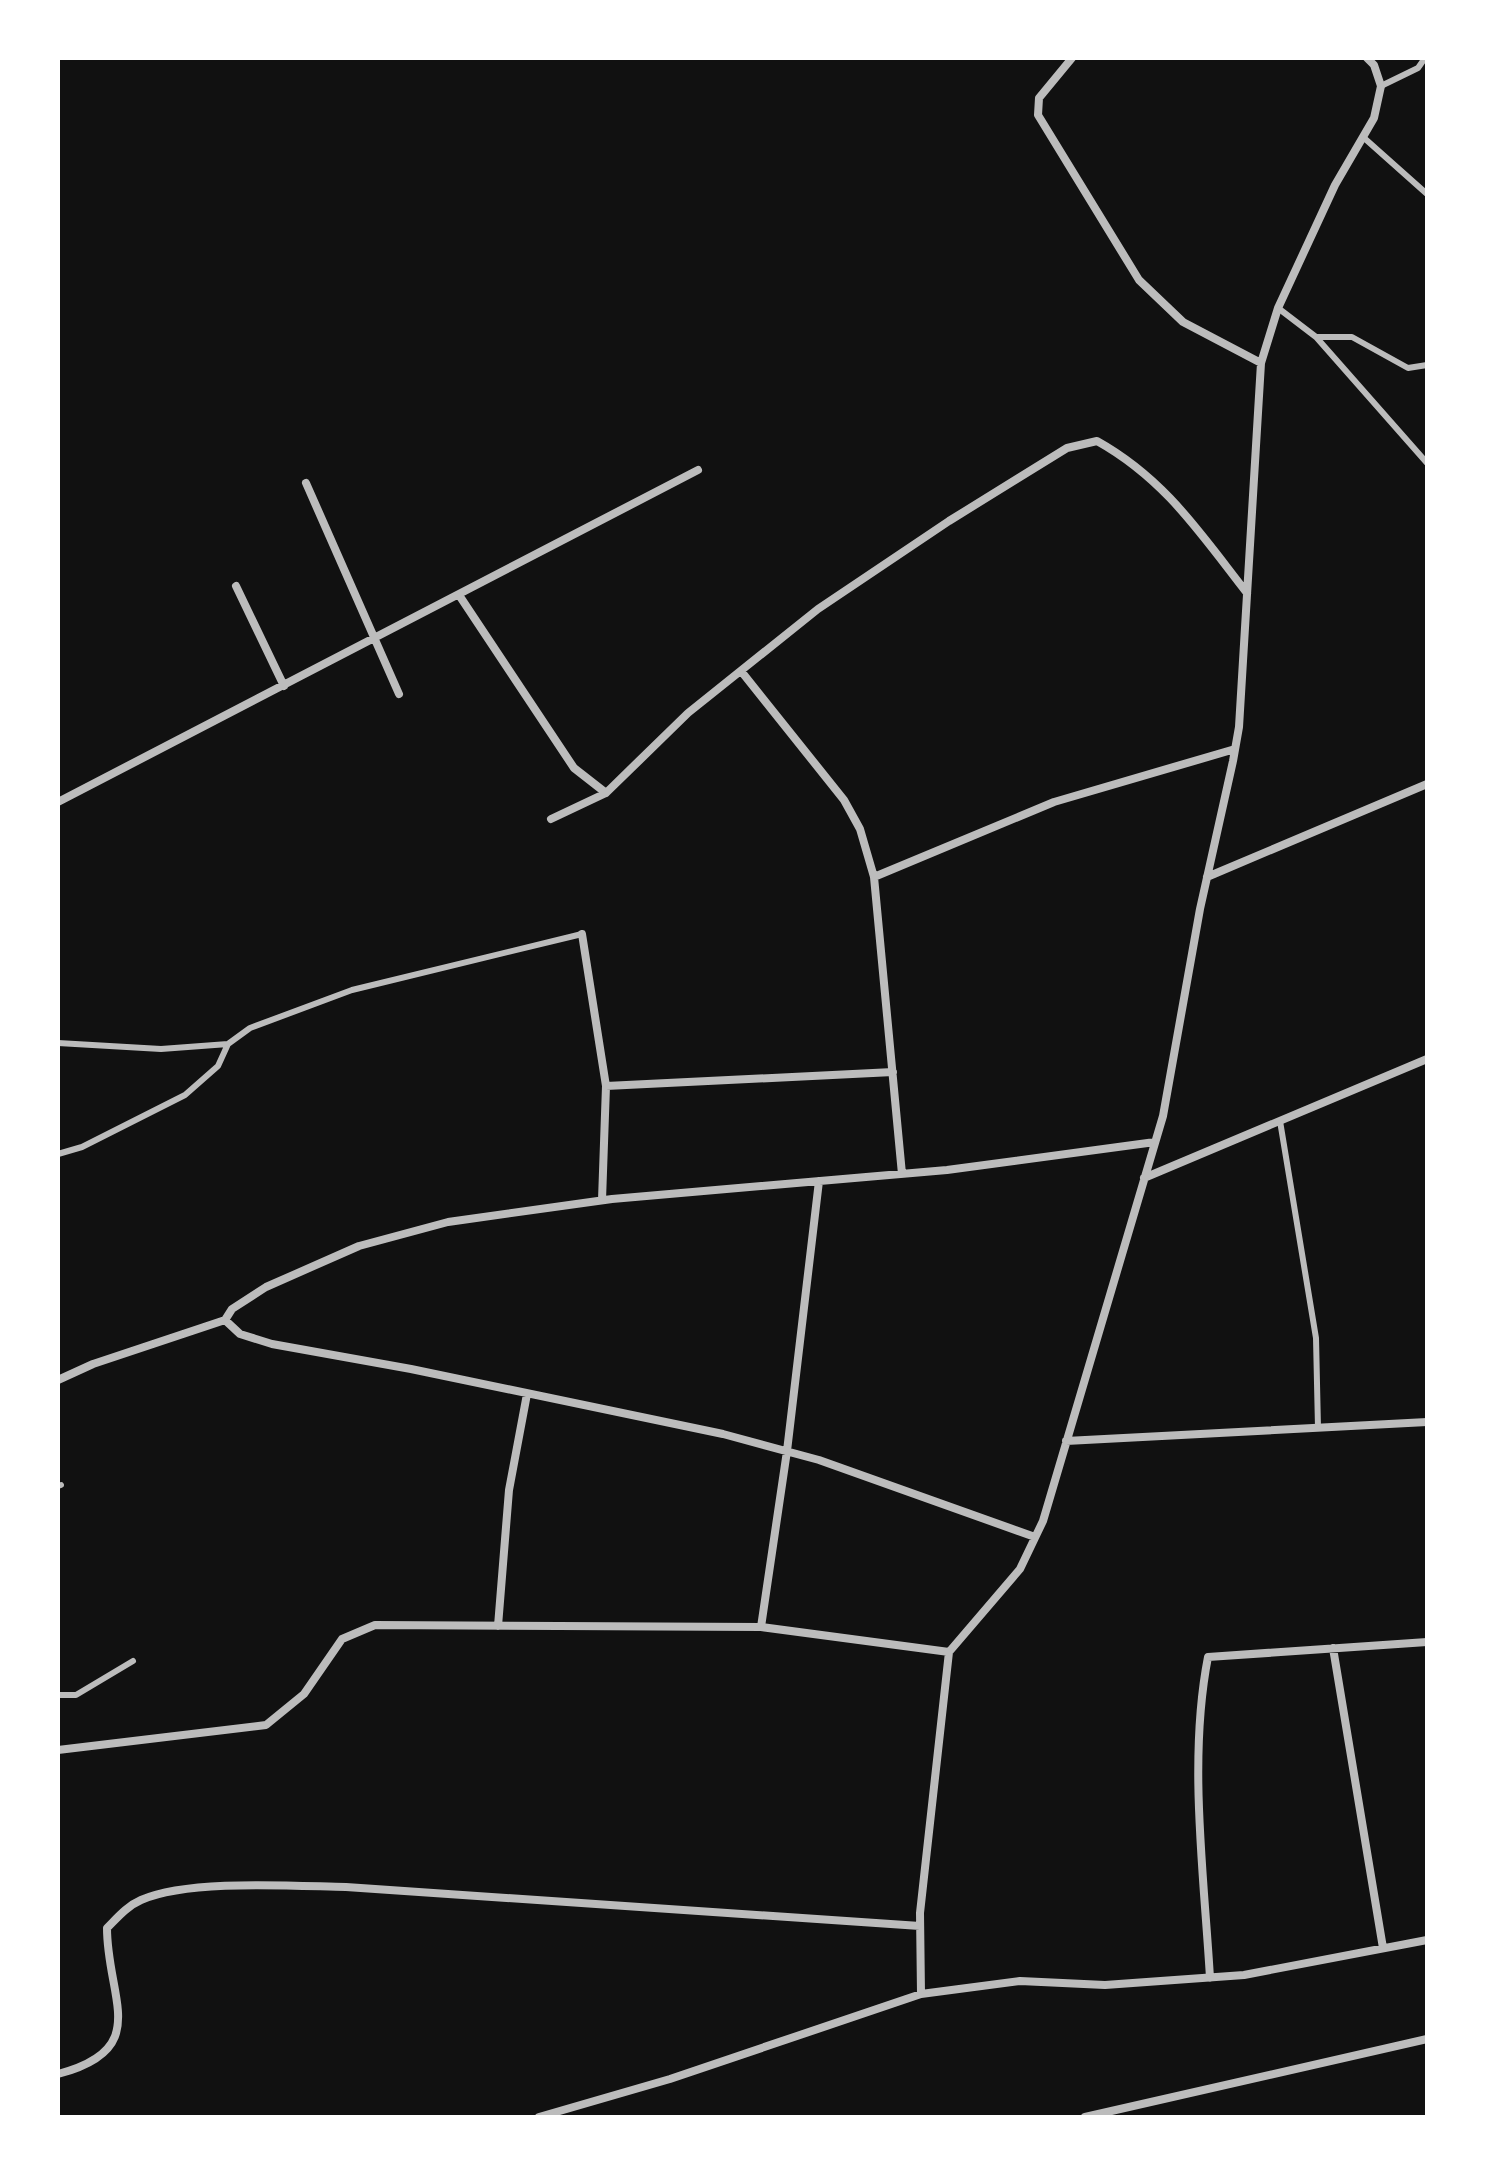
<svg xmlns="http://www.w3.org/2000/svg" width="1485" height="2175" font-family="'Exo 2',sans-serif">
<style>
.lines{fill:none;stroke-linecap:round;stroke-linejoin:round}
.service{stroke:#bcbcbc;stroke-width:6}
.minor{stroke:#bcbcbc;stroke-width:8}
</style>
<rect width="100%" height="100%" fill="#111"/>
<g class="lines">
<!-- service -->
<path class="service" d="M 1381,86 L 1418,68 L 1425,58
M 1363,137 L 1427,194
M 1278,308 L 1316,337 L 1427,463
M 1316,337 L 1352,337 L 1408,368 L 1427,365
M 58,1043 L 161,1049 L 228,1044
M 1280,1121 L 1316,1338 L 1318,1428
M 58,1154 L 82,1147 L 185,1095 L 218,1066 L 228,1044 L 250,1028 L 352,990 L 582,934
M 58,1486 L 61,1485
M 58,1695 L 76,1695 L 133,1661"/>
<!-- minor -->
<path class="minor" d="M 1072,58 L 1039,98 L 1038,115 L 1139,280 L 1183,322 L 1261,363
M 306,483 L 399,694
M 236,586 L 284,686
M 459,595 L 574,768 L 606,793
M 741,671 L 844,800 L 860,829 L 874,877 L 902,1174
M 58,802 L 698,470
M 551,819 L 606,793 L 688,713 L 818,609 L 949,521 L 1067,448 L 1097,441 C 1165,479 1200,533 1247,593
M 874,877 L 1054,802 L 1235,749
M 1207,877 L 1427,784
M 582,934 L 606,1086 L 602,1200
M 606,1086 L 893,1072
M 1144,1178 L 1427,1059
M 225,1320 L 240,1334 L 272,1344 L 411,1369 L 723,1434 L 819,1460 L 1035,1537
M 58,1380 L 93,1364 L 225,1320 L 232,1309 L 266,1287 L 359,1246 L 448,1222 L 612,1199 L 947,1170 L 1155,1142
M 1066,1441 L 1427,1422
M 498,1626 L 509,1490 L 527,1394
M 761,1627 L 787,1451 L 819,1181
M 1333,1648 L 1383,1948
M 58,1750 L 266,1725 L 304,1694 L 342,1639 L 375,1625 L 761,1627 L 949,1652
M 1210,1978 C 1204,1875 1188,1759 1208,1657 L 1427,1642
M 921,1994 L 920,1913 L 949,1652 L 1020,1569 L 1043,1521 L 1163,1116 L 1200,909 L 1233,761 L 1239,727 L 1261,363 L 1278,308 L 1335,185 L 1374,118 L 1381,86 L 1374,65 L 1367,58
M 58,2074 C 153,2049 107,1999 107,1928 C 117,1918 127,1906 141,1900 C 189,1879 293,1886 346,1887 L 920,1926
M 539,2117 L 670,2079 L 921,1994 L 1020,1981 L 1105,1985 L 1244,1975 L 1427,1940
M 1085,2117 L 1427,2039"/>
</g>
<!-- border -->
<rect width="1485" height="2175" fill="none" stroke="#ffffff" stroke-width="120"/>
</svg>
